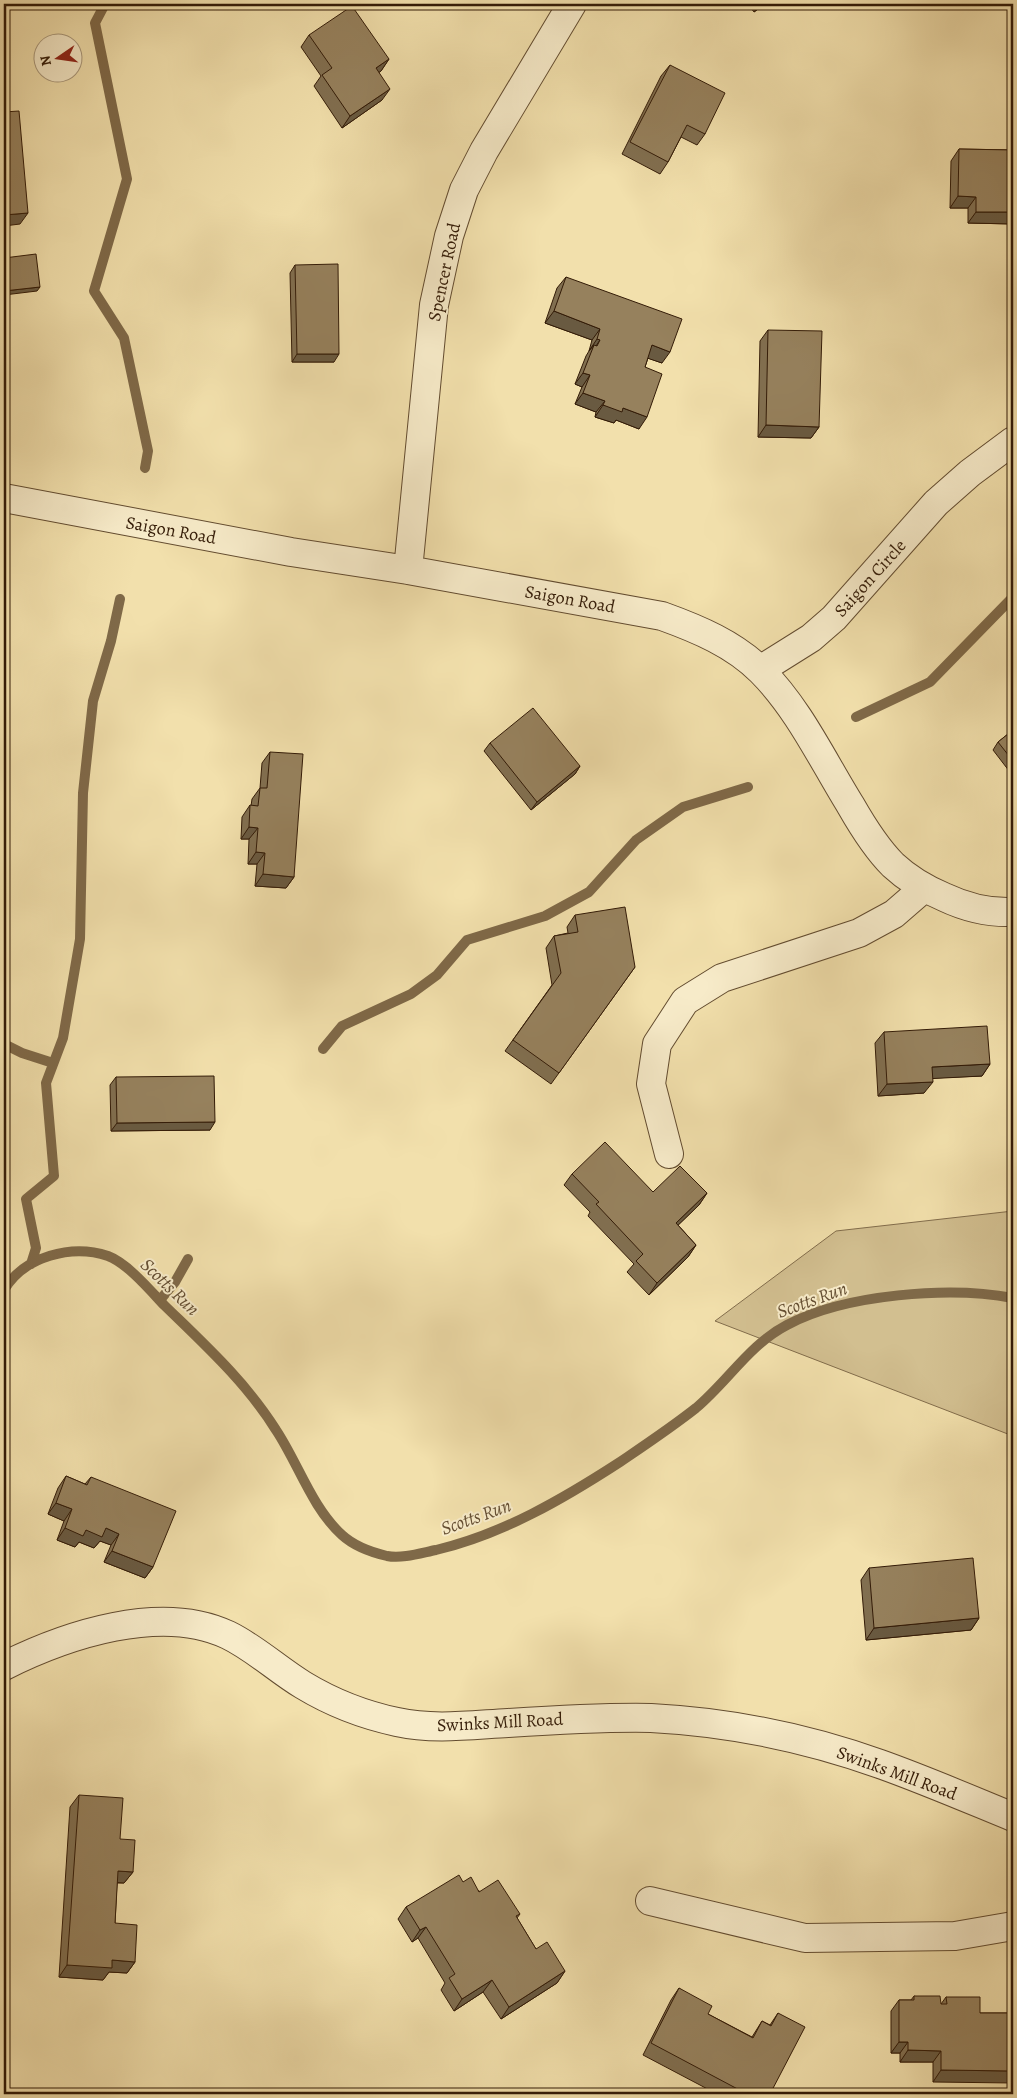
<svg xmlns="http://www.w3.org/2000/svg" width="1017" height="2098" font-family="Alegreya,serif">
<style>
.green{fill:#d2bf90;stroke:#826d4c}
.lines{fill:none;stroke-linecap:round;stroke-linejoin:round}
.stream{stroke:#7f6948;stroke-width:10}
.minor-casing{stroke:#634c30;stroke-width:30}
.minor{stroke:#f7ebc9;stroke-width:28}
.wall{fill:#816f50;stroke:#331b07}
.shaded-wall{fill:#695a41;stroke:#331b07}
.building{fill:#96815d;stroke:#331b07}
.labels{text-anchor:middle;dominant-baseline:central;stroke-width:4;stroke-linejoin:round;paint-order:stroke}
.street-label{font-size:18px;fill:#331b07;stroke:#f7ebc9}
.water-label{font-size:19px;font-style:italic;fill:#654f33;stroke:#f7ebc9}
</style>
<rect width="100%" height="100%" fill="#f2e0ac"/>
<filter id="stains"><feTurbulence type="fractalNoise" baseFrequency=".004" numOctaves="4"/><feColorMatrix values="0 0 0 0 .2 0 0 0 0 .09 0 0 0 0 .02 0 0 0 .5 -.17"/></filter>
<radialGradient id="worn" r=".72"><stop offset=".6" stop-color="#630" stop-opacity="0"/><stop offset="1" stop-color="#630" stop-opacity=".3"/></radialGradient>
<!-- green -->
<path class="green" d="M 1013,1211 L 1013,1436 L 715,1321 L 836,1231 Z"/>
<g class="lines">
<!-- stream -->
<path class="stream" d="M 105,4 L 95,23 L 127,179 L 94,291 L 124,338 L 148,451 L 145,468
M 856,717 L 930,682 L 1013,597
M 4,1044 L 22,1053 L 53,1063
M 323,1049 L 342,1026 L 411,994 L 437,975 L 467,940 L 545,916 L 589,892 L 636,840 L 683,807 L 748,787
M 31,1264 L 36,1248 L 26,1199 L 54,1176 L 46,1083 L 63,1038 L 80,939 L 83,793 L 93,701 L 111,641 L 120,599
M 4,1290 C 24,1256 72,1244 108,1256 C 127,1263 150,1290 164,1305 C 204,1344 246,1382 276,1430 C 298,1463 312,1508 342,1535 C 354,1546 370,1552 387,1556 C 402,1559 421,1553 436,1550 C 503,1534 563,1499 620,1462 C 645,1445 672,1427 696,1408 C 728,1381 750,1344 787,1325 C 845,1294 950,1286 1013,1298
M 160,1300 L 175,1282 L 188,1259"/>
<!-- minor casing -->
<g class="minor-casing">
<path id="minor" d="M 4,498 L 291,552 L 408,570 L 662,616 C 698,629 734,644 761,671 C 799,709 823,761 851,806 C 863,827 876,848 893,865 C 908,879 925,889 944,897 C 965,907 989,913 1013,912
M 408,570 L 434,305 L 449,236 L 464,190 L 484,151 L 572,4
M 760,670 L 811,638 L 834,618 L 936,503 L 970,473 L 1013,441
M 669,1154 L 651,1084 L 657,1044 L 685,1001 L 722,978 L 859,933 L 894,914 L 924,888
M 4,1666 C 66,1635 161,1603 228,1635 C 255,1648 278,1670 303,1685 C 331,1702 364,1715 397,1722 C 433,1730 471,1725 508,1723 C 555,1720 604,1717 651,1718 C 728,1722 807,1738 880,1764 C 925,1780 969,1799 1013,1817
M 650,1901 L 805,1938 L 955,1936 L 1013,1926"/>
</g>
<!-- minor -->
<use href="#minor" class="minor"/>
</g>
<!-- wall -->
<path class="wall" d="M 748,4 L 765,4 L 754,12 Z
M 309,35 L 389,59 L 381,71 L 379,72 L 382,100 L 342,128 L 314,86 L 321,76 L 301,47 Z
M 670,65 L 705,134 L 697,145 L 681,137 L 668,162 L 660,174 L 622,154 L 661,76 Z
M 959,149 L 1013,150 L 1013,224 L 968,223 L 968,208 L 950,208 L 951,161 Z
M 295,265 L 334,362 L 292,362 L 290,273 Z
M 566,277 L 662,363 L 648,358 L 645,367 L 639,429 L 616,420 L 614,423 L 595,417 L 596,412 L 575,404 L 582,387 L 575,384 L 586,356 L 589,351 L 592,340 L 545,323 L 557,288 Z
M 768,330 L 819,427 L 811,438 L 758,437 L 760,341 Z
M 1013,730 L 1013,776 L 993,750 L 998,742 Z
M 490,743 L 580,766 L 575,774 L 531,810 L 484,751 Z
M 270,752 L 294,877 L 286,888 L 255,886 L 257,864 L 248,864 L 249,839 L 241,839 L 242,817 L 250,805 L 251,806 L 252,799 L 260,788 L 262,763 Z
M 575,915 L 635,967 L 551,1084 L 505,1051 L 552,985 L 546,948 L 554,936 L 568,933 L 567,927 Z
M 884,1032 L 990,1064 L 982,1076 L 932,1078 L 924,1093 L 878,1096 L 875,1043 Z
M 116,1077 L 210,1130 L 111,1131 L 110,1085 Z
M 572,1174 L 653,1192 L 707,1193 L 699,1205 L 678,1225 L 696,1245 L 688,1257 L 649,1295 L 627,1272 L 634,1264 L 588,1216 L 590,1212 L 564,1185 Z
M 66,1476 L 85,1484 L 91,1477 L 153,1567 L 145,1578 L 104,1562 L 111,1545 L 100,1541 L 94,1548 L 79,1542 L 75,1547 L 57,1540 L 64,1521 L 48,1514 L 58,1488 Z
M 869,1568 L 979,1618 L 971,1630 L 866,1640 L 861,1580 Z
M 79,1795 L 120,1839 L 133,1872 L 124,1883 L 117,1883 L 115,1923 L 135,1962 L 127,1973 L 109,1972 L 103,1980 L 59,1977 L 70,1807 Z
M 463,1882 L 520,1914 L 517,1918 L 536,1949 L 565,1971 L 557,1983 L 501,2019 L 483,1992 L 454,2011 L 441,1990 L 445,1983 L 418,1938 L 412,1942 L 398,1919 L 406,1907 Z
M 679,1988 L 708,2014 L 752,2037 L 762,2021 L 770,2025 L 778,2013 L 770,2094 L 717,2094 L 643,2055 L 671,2000 Z
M 914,1996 L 941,2004 L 946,1997 L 980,2013 L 1013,2013 L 933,2082 L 933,2062 L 900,2062 L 900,2053 L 891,2053 L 891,2011 L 899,2000 L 911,2000 Z"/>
<!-- shaded-wall -->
<path class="shaded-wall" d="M 760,4 L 765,4 L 754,12 Z
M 389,59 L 381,71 L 368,80 L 376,68 Z
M 390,89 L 382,100 L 342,128 L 350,116 Z
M 958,196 L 976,197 L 968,208 L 950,208 Z
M 976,212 L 1013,212 L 1013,224 L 968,223 Z
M 28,213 L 20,224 L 4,226 L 4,215 Z
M 40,287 L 37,291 L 4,295 L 4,291 Z
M 554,311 L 600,329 L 592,340 L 545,323 Z
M 597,339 L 600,340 L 592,352 L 594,345 L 589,351 Z
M 652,345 L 670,352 L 662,363 L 644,357 Z
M 297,354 L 339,354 L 334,362 L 292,362 Z
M 583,373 L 590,375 L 582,387 L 575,384 Z
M 583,393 L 605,401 L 596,412 L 575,404 Z
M 603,405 L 623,408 L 647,417 L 639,429 L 616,420 L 614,423 L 595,417 Z
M 766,425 L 819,427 L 811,438 L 758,437 Z
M 580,766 L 575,774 L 531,810 L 537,802 Z
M 249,827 L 258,828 L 249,839 L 241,839 Z
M 256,852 L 265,853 L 257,864 L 248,864 Z
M 263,874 L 294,877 L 286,888 L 255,886 Z
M 990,1064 L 982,1076 L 924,1079 L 932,1067 Z
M 933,1082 L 924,1093 L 878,1096 L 887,1084 Z
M 215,1122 L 210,1130 L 111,1131 L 117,1123 Z
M 707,1193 L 699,1205 L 668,1235 L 676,1223 Z
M 696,1245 L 688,1257 L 649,1295 L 657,1283 Z
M 56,1503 L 72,1509 L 64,1521 L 48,1514 Z
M 65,1528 L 86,1530 L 106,1528 L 119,1534 L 111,1545 L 100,1541 L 94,1548 L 79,1542 L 75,1547 L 57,1540 Z
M 112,1551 L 153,1567 L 145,1578 L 104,1562 Z
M 979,1618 L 971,1630 L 866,1640 L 874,1628 Z
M 118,1871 L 133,1872 L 124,1883 L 110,1882 Z
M 426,1927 L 418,1938 L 412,1942 L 420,1930 Z
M 112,1960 L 135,1962 L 127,1973 L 109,1972 L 103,1980 L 59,1977 L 67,1965 Z
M 565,1971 L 557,1983 L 501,2019 L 509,2007 Z
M 492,1980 L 483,1992 L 454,2011 L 462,1999 Z
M 899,2042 L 908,2042 L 900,2053 L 891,2053 Z
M 908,2050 L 941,2051 L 933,2062 L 900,2062 Z
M 941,2070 L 1013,2071 L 1013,2083 L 933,2082 Z"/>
<!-- building -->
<path class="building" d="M 352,6 L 389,59 L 376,68 L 390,89 L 350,116 L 322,75 L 332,68 L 309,35 Z
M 670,65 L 725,93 L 705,134 L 687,125 L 668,162 L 630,142 Z
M 19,111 L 28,213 L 4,215 L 4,112 Z
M 959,149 L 1013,150 L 1013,212 L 976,212 L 976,197 L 958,196 Z
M 36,254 L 40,287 L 4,291 L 4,258 Z
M 338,264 L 339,354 L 297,354 L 295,265 Z
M 566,277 L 682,319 L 670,352 L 652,345 L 645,367 L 662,374 L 647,417 L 623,408 L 622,412 L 603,405 L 605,401 L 583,393 L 590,375 L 583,373 L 594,345 L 597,346 L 600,340 L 597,339 L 600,329 L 554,311 Z
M 768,330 L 822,331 L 819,427 L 766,425 Z
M 533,708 L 580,766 L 537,802 L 490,743 Z
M 1013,730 L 1013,761 L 998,742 Z
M 270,752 L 303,754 L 294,877 L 263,874 L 265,853 L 256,852 L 258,828 L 249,827 L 250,805 L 258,806 L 260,788 L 267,788 Z
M 625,907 L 635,967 L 559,1073 L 513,1040 L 561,973 L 554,936 L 578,932 L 575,915 Z
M 987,1026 L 990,1064 L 932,1067 L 933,1082 L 887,1084 L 884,1032 Z
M 214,1076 L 215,1122 L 117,1123 L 116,1077 Z
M 605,1142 L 653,1192 L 680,1166 L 707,1193 L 676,1223 L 696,1245 L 657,1283 L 636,1261 L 643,1254 L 596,1204 L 599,1202 L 572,1174 Z
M 66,1476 L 87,1485 L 91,1477 L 176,1511 L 153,1567 L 112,1551 L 119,1534 L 106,1528 L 102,1537 L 86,1530 L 83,1536 L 65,1528 L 72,1509 L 56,1503 Z
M 973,1558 L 979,1618 L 874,1628 L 869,1568 Z
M 79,1795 L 123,1798 L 120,1839 L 135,1840 L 133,1872 L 118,1871 L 115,1923 L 137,1925 L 135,1962 L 112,1960 L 112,1968 L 67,1965 Z
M 459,1875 L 463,1882 L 471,1877 L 479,1892 L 498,1880 L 520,1914 L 516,1916 L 536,1949 L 547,1942 L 565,1971 L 509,2007 L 492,1980 L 462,1999 L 449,1978 L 455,1974 L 426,1927 L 420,1930 L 406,1907 Z
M 679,1988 L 712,2006 L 708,2014 L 753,2038 L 762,2021 L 771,2026 L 778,2013 L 805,2027 L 770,2094 L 747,2094 L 651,2043 Z
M 914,1996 L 940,1996 L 941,2004 L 947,2004 L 946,1997 L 980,1997 L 980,2013 L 1013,2013 L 1013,2071 L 941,2070 L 941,2051 L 908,2050 L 908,2042 L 899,2042 L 899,2000 L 914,2000 Z"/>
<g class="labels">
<!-- street labels -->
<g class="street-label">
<text transform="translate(444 272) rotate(-78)">Spencer Road</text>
<text transform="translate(171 530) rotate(10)">Saigon Road</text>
<text transform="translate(870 578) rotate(-48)">Saigon Circle</text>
<text transform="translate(570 599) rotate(10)">Saigon Road</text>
<text transform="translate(500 1722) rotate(-3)">Swinks Mill Road</text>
<text transform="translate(897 1773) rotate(20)">Swinks Mill Road</text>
</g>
<!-- water labels -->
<g class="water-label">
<text transform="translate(170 1287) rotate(44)">Scotts Run</text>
<text transform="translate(812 1300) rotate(-20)">Scotts Run</text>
<text transform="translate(476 1517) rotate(-20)">Scotts Run</text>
</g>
</g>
<!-- margin -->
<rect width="1017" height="2098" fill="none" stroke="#f2e0ac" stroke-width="20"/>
<rect x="5" y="5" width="1007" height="2088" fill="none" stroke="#331b07" stroke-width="2.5"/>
<rect x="10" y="10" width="997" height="2078" fill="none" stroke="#331b07"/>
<!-- north arrow -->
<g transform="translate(58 58) rotate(257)"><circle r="24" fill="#f7ebc9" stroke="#a9987b"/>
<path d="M0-4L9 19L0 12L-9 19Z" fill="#8f2418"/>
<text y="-8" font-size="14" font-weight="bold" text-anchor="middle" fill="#331b07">N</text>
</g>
<rect width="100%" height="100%" filter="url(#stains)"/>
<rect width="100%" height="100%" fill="url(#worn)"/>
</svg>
